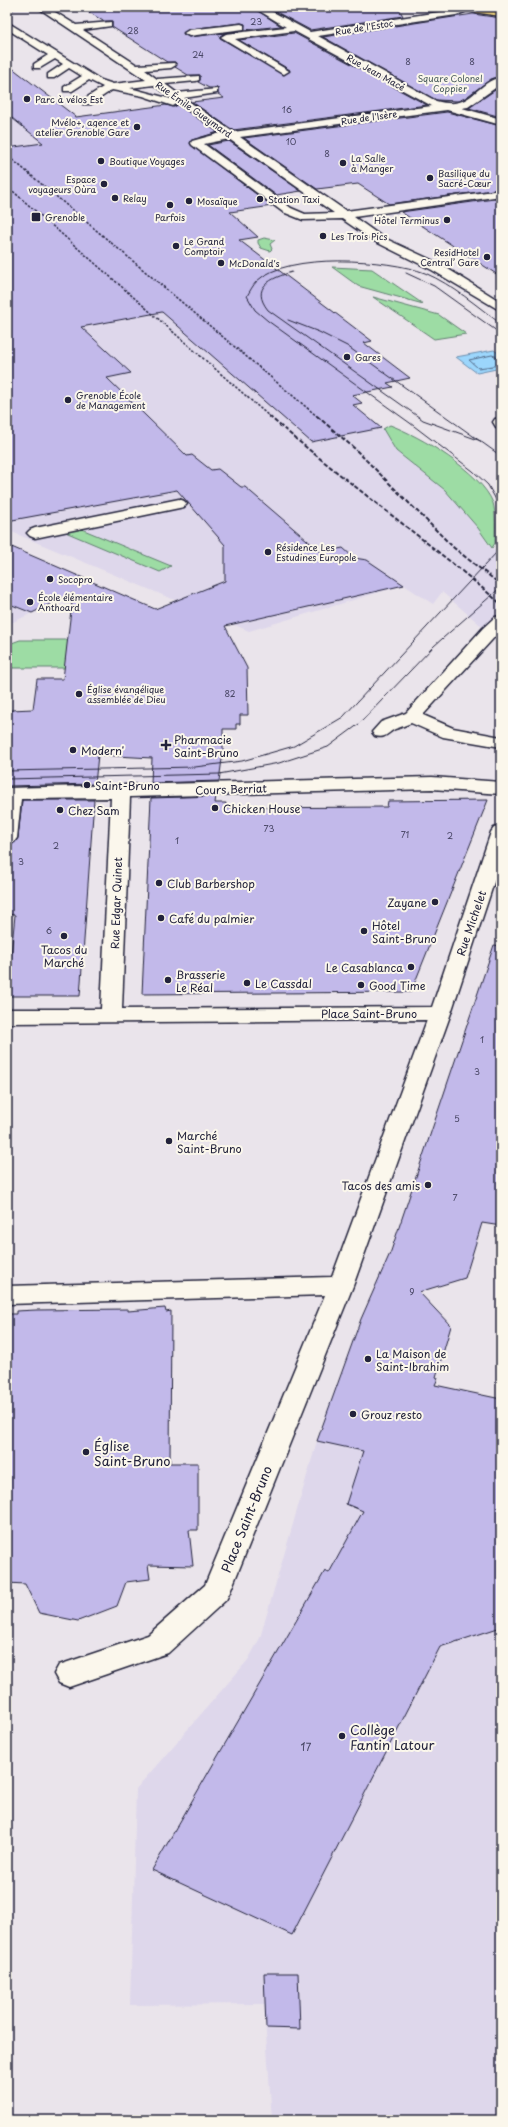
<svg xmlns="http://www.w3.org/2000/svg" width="508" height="2127" font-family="'Playpen Sans',sans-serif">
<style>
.built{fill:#ded7eb}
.green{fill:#9ddca4;stroke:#607f70}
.water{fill:#9cd6fc;stroke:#6b8eaf}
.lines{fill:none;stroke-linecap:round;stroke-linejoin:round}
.shore{stroke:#536a88;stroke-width:1}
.building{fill:#c2b9ea;stroke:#22223b}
.minor-casing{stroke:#22223b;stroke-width:3}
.major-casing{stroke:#22223b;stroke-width:3}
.minor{fill:#fbf7ec;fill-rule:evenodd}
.major{fill:#fedf80;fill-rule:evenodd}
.tram{stroke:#22223b;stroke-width:1}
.rail-far1{stroke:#22223b;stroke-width:1.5;stroke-dasharray:2.5 1.5;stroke-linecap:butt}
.rail{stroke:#22223b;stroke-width:2;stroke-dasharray:4.5 2;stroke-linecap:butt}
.poi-dot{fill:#22223b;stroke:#fbf7ec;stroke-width:1.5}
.labels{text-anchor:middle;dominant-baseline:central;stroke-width:4;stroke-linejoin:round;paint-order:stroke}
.number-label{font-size:9px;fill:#4a4867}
.far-street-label{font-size:9px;fill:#22223b;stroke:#fbf7ec}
.far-park-label{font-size:9px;fill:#475a5a;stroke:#fbf7ec}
.far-poi-label{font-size:9px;fill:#22223b;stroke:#fbf7ec;text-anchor:start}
.poi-label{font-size:11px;fill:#22223b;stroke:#fbf7ec;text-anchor:start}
.street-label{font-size:11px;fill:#22223b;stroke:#fbf7ec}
.near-number-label{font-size:11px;fill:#4a4867}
.near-poi-label{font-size:13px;fill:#22223b;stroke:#fbf7ec;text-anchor:start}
.near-street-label{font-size:13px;fill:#22223b;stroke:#fbf7ec}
</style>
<rect width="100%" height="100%" fill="#eae4eb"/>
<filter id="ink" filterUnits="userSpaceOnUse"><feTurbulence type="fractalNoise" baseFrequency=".025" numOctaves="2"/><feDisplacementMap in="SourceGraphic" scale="8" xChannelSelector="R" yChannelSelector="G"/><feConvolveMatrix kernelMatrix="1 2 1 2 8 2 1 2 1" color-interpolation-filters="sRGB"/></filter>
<g filter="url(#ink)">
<!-- built -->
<path class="built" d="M 7,95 L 296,358 L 383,429 L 396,451 L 445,490 L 478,528 L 488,544 L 501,556 L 501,650 L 496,649 L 498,640 L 442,592 L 433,604 L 404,585 L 249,631 L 7,530 Z
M 7,575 L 61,599 L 7,625 Z
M 317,1441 L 403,1460 L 501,1494 L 501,2120 L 272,2120 L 264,2004 L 130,2005 L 136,1789 L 248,1660 L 260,1638 Z"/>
<!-- green -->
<path class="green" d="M 264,238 L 275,240 L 270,244 L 272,249 L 270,251 L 261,248 L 258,243 L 258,240 Z
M 332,267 L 372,269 L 423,304 L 358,286 Z
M 373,297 L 439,315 L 466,334 L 434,339 Z
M 390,425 C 420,436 481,472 493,503 C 496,512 495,533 495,543 L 492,548 L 478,528 L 445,490 L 396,451 L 383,429 Z
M 79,528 L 171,566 L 160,572 L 63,531 Z
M 20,640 L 68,640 L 65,668 L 7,668 L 9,644 Z"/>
<!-- water -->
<path class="water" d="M 494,350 L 501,355 L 501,368 L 477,373 L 456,357 Z"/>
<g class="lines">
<!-- shore -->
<path class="shore" d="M 501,358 L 492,355 L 469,360 L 478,368 L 501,365"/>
</g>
<!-- building -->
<path class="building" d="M 81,7 L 252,7 L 281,26 L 244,30 L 245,24 L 241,23 L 189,29 L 183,34 L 189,37 L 225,33 L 220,36 L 220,38 L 284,75 L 290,70 L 239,40 L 294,33 L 427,105 L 233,130 L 192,102 L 224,98 L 218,94 L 218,88 L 209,88 L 198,82 L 200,80 L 200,75 L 188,75 L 175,67 L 177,65 L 175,62 L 167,62 L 112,27 L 112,21 L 103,21 Z
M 267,7 L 398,7 L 403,16 L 310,30 Z
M 473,14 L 501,18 L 501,76 L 491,79 L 465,98 L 458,101 L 436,100 L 323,37 Z
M 7,64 L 76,117 L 166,105 L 174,107 L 178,105 L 218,132 L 192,140 L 190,144 L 272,206 L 230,212 L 258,237 L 239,240 L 372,341 L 364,343 L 410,378 L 387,383 L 393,387 L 352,395 L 362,403 L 353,405 L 381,428 L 311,442 L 162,312 L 81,327 L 131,373 L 107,378 L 187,456 L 192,455 L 211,470 L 218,469 L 241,487 L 245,487 L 321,552 L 343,548 L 354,558 L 367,560 L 404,585 L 225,626 L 247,668 L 248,715 L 240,715 L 240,724 L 236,724 L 236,729 L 223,729 L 223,752 L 219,781 L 151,783 L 152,758 L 98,755 L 95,784 L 7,786 L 7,739 L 11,710 L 33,709 L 37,679 L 63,679 L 73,593 L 32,613 L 7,603 L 7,545 L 155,609 L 225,581 L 225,545 L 177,490 L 7,521 L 7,148 L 43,143 L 7,114 Z
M 501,86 L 501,117 L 469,108 Z
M 447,112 L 501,126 L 501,189 L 389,204 L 358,184 L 317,189 L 244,138 Z
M 229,141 L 301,191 L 276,195 L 208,145 Z
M 501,198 L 501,277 L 401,212 Z
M 216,796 L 215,803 L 226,803 L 226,808 L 387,807 L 388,801 L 488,800 L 411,992 L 142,994 L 151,798 Z
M 22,800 L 94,800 L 80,996 L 7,996 L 15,915 L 7,914 L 7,845 L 14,843 L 18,838 Z
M 494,945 L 501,946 L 501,1226 L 482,1223 L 465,1278 L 419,1292 L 451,1326 L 436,1377 L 438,1378 L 435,1385 L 501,1399 L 501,1627 L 440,1647 L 292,1935 L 152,1870 L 325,1571 L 329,1573 L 363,1511 L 346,1504 L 363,1451 L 317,1441 L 361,1319 L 391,1251 Z
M 165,1308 L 166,1312 L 171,1311 L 170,1463 L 198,1463 L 198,1530 L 189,1530 L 193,1566 L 148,1565 L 150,1579 L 126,1582 L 117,1606 L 78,1621 L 39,1613 L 25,1584 L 7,1583 L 7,1348 L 10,1314 L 16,1314 L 16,1311 L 36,1310 L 128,1309 L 128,1311 Z
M 264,1973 L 298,1973 L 300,2029 L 266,2028 Z"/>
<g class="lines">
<!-- minor casing -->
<g class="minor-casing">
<path id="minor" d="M 7,7 L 16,7 L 7,10 Z
M 37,7 L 47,7 L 76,25 L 111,22 L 111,26 L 83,30 L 137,65 L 174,63 L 176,65 L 171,68 L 145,70 L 157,79 L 199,76 L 199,80 L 196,81 L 165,84 L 177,93 L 217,89 L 217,93 L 184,98 L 233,132 L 432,106 L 294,31 L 235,39 L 289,71 L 284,74 L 281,73 L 221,37 L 226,34 L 286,27 L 253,7 L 264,7 L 310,32 L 471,7 L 470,10 L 456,15 L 318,36 L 436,101 C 473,111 473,84 501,77 L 501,84 L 468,107 L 462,108 L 501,119 L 501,125 L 447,110 L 240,137 L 346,211 L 501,190 L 501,196 L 354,217 L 382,237 L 440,264 L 501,302 L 501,311 L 432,270 L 374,241 L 342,219 L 303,220 L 283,212 L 192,145 L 191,143 L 192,141 L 221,133 L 178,103 L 173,106 L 143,96 L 112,90 L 91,104 L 83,104 L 83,100 L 103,87 L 89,80 L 72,91 L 64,91 L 64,87 L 82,76 L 69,68 L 54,78 L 48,78 L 48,74 L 63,64 L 55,59 L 40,68 L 34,68 L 34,64 L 48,55 L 7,29 L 7,22 L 101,80 L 113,84 L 146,80 ZM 154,85 L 175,100 L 130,88 ZM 229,139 L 334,213 L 305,214 L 291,208 L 204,144 Z
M 241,24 L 244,25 L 244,29 L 189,36 L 184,33 L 189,30 Z
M 500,418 L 501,418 L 501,428 L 496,427 L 493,422 L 495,419 Z
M 179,499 L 184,501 L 187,504 L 184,507 L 35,538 L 30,536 L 27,533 L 30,530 L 35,528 Z
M 501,616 L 501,630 L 423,715 L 453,728 L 501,737 L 501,747 L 443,737 L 411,723 C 406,725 401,727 395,729 C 387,733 386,739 375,736 L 372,732 L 381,722 L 406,713 L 483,628 L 495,617 Z
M 432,777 L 501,782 L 501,794 L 432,789 L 130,797 L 122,1009 L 432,1007 L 491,832 L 494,828 L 501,826 L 501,861 L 451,1013 L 353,1286 L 230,1592 L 226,1600 L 168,1653 L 69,1687 L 59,1683 L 54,1674 L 59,1665 L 148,1635 L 205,1585 L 325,1295 L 7,1304 L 7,1286 L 332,1277 L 427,1020 L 7,1023 L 7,1009 L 101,1009 L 111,798 L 21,799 L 17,838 L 14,842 L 7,844 L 7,788 Z"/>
</g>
<!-- major casing -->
<g class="major-casing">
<path id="major" d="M 456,7 L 478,7 L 501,10 L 501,16 L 460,10 Z"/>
</g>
<!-- minor -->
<use href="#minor" class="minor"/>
<!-- major -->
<use href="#major" class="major"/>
<!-- tram -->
<path class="tram" d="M 292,272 C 271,278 250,287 268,310 L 423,420 L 481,441
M 406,273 L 434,286 L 501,334
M 288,320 L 319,332 L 347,346 L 501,456
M 501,324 C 477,306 453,285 425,273 C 389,259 287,252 257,281 C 253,285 250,291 247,296 L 255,310 L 268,321 L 410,423 L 473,471 L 488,485 L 501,509
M 7,771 L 195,767 L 242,761 L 294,746 L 343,717 L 497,552 L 501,544
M 7,779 L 219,774 L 279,763 L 328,747 L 359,724 L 434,646 L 501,587"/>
<!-- rail-far1 -->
<path class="rail-far1" d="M 7,155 L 318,417
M 7,186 L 270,417"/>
<!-- rail -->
<path class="rail" d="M 269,416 C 344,481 426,539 501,604
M 317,416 L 354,448 L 454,548 L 501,585"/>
</g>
</g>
<!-- markers -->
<g class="poi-dot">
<circle cx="27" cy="99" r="4"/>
<circle cx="137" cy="127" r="4"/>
<circle cx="101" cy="161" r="4"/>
<circle cx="343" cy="163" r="4"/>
<circle cx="430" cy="178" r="4"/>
<circle cx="104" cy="184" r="4"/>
<circle cx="115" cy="198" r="4"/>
<circle cx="260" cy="199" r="4"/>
<circle cx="189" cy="201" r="4"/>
<circle cx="170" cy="205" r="4"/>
<rect x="31" y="212" width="10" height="10" rx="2"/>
<circle cx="447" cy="220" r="4"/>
<circle cx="323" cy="236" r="4"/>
<circle cx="176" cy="246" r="4"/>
<circle cx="487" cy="257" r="4"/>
<circle cx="221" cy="263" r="4"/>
<circle cx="347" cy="357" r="4"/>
<circle cx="68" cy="400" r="4"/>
<circle cx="268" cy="552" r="4"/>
<circle cx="50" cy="579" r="4"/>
<circle cx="30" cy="602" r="4"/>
<circle cx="79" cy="694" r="4"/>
<path d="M164 739h4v4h4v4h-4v4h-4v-4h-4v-4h4z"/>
<circle cx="73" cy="750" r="4"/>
<circle cx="87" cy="785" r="4"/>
<circle cx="215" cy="808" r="4"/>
<circle cx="60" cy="810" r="4"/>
<circle cx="159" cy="883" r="4"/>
<circle cx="435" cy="902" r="4"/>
<circle cx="161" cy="918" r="4"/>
<circle cx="364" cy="931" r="4"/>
<circle cx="64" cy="936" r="4"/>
<circle cx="411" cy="967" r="4"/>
<circle cx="168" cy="980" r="4"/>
<circle cx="247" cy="983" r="4"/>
<circle cx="361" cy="985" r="4"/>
<circle cx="169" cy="1141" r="4"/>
<circle cx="428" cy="1185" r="4"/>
<circle cx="368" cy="1359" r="4"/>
<circle cx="353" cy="1414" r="4"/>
<circle cx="86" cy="1452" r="4"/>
<circle cx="342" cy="1736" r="4"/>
</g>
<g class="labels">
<!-- number labels -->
<g class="number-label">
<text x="256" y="21">23</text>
<text x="133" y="30">28</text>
<text x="198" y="54">24</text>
<text x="408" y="61">8</text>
<text x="472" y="61">8</text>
<text x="287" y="109">16</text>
<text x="291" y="141">10</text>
<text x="327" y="153">8</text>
<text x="230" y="693">82</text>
<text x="269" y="828">73</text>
<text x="405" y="834">71</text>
<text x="450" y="835">2</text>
<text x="177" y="840">1</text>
<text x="56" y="845">2</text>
<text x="21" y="861">3</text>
<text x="49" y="930">6</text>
<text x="482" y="1039">1</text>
<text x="477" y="1071">3</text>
<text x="457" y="1118">5</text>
<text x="455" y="1197">7</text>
<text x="412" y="1291">9</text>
</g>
<!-- far-street labels -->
<g class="far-street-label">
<text transform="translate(364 27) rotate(-9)">Rue de l'Estoc</text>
<text transform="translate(376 72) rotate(29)">Rue Jean Macé</text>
<text transform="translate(194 109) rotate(35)">Rue Émile Gueymard</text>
<text transform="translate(369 117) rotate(-8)">Rue de l'Isère</text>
</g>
<!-- far-park labels -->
<g class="far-park-label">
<text x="450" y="78">Square Colonel<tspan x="450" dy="10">Coppier</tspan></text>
</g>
<!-- far-poi labels -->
<g class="far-poi-label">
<text x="35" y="99">Parc à vélos Est</text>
<text x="129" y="122" text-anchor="end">Mvélo+, agence et<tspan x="129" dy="10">atelier Grenoble Gare</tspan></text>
<text x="351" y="158">La Salle<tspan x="351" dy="10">à Manger</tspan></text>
<text x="109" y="161">Boutique Voyages</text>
<text x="438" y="173">Basilique du<tspan x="438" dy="10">Sacré-Cœur</tspan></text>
<text x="96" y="179" text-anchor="end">Espace<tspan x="96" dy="10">voyageurs Oùra</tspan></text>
<text x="123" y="198">Relay</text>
<text x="268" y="199">Station Taxi</text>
<text x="197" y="201">Mosaïque</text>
<text x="45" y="217">Grenoble</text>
<text x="170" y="217" text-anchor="middle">Parfois</text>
<text x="439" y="220" text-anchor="end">Hôtel Terminus</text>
<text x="331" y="236">Les Trois Pics</text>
<text x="184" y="241">Le Grand<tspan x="184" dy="10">Comptoir</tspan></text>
<text x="479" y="252" text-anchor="end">ResidHotel<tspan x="479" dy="10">Central’ Gare</tspan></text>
<text x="229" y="263">McDonald's</text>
<text x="355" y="357">Gares</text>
<text x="76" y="395">Grenoble École<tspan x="76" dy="10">de Management</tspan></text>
<text x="276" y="547">Résidence Les<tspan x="276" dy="10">Estudines Europole</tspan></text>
<text x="58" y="579">Socopro</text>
<text x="38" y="597">École élémentaire<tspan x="38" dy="10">Anthoard</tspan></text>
<text x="87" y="689">Église évangélique<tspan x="87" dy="10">assemblée de Dieu</tspan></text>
</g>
<!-- poi labels -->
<g class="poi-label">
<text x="174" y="739">Pharmacie<tspan x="174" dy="13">Saint-Bruno</tspan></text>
<text x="81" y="750">Modern'</text>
<text x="95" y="785">Saint-Bruno</text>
<text x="223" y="808">Chicken House</text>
<text x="68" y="810">Chez Sam</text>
<text x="167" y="883">Club Barbershop</text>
<text x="427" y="902" text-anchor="end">Zayane</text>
<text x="169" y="918">Café du palmier</text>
<text x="372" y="925">Hôtel<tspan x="372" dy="13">Saint-Bruno</tspan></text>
<text x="64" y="949" text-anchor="middle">Tacos du<tspan x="64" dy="13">Marché</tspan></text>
<text x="403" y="967" text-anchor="end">Le Casablanca</text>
<text x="176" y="974">Brasserie<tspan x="176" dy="13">Le Réal</tspan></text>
<text x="255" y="983">Le Cassdal</text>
<text x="369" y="985">Good Time</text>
<text x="177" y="1135">Marché<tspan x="177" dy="13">Saint-Bruno</tspan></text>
<text x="420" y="1185" text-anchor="end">Tacos des amis</text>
<text x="376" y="1353">La Maison de<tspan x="376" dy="13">Saint-Ibrahim</tspan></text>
<text x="361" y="1414">Grouz resto</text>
</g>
<!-- street labels -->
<g class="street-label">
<text transform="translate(231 789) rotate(-2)">Cours Berriat</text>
<text transform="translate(116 903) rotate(-88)">Rue Edgar Quinet</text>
<text transform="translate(471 923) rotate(-71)">Rue Michelet</text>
<text x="369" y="1013">Place Saint-Bruno</text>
</g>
<!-- near-number labels -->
<g class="near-number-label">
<text x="306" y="1746">17</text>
</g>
<!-- near-poi labels -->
<g class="near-poi-label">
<text x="94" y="1445">Église<tspan x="94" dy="15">Saint-Bruno</tspan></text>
<text x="350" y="1729">Collège<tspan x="350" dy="15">Fantin Latour</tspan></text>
</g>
<!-- near-street labels -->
<g class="near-street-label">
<text transform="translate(246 1519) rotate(-68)">Place Saint-Bruno</text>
</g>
</g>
<!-- margin -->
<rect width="508" height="2127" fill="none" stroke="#fbf7ec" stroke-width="24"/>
<rect x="12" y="12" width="484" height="2103" fill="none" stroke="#22223b" stroke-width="1.5" filter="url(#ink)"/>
</svg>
